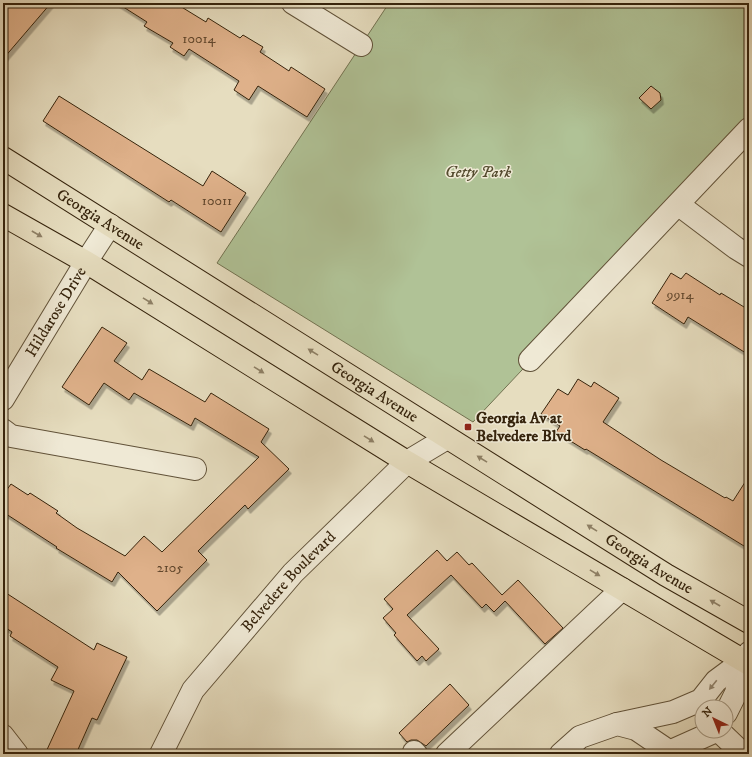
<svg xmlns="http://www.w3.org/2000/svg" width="752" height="757" font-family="'IM FELL DW Pica',serif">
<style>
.green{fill:#b0c296;stroke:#727251}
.building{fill:#dfb18a;stroke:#35230c;filter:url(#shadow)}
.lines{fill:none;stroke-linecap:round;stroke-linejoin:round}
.minor-casing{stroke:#615239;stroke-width:24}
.major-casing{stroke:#35230c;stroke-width:24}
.minor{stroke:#efe9d5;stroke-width:22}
.major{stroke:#e6ddbf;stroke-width:22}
.oneway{fill:#8e8066}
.oneway2{fill:#928670}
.poi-dot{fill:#8f2418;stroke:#efe9d5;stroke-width:1.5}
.labels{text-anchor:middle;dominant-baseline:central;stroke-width:3;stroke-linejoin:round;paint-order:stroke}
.number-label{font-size:14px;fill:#60462c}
.park-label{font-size:16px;font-style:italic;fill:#544b2e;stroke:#efe9d5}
.street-label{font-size:16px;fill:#35230c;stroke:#efe9d5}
.poi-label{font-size:16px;font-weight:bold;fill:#35230c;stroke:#efe9d5;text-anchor:start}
</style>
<defs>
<filter id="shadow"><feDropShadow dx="2.5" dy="4.5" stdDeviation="0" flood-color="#0004"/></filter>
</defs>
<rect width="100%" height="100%" fill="#e6ddbf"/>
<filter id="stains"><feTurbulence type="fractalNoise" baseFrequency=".005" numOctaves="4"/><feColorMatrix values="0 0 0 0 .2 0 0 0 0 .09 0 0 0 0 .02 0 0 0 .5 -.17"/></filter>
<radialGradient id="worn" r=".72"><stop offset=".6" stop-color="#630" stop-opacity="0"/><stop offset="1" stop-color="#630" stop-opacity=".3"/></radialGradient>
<!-- green -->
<path class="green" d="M 389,3 L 749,3 L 749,129 L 473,422 L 217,263 Z"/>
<!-- building -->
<path class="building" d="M 3,3 L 51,3 L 3,59 Z
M 117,3 L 175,3 L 206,22 L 208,18 L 240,38 L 243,35 L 263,47 L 260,52 L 289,71 L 291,67 L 325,89 L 307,117 L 258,86 L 249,100 L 234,90 L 239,81 L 189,49 L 184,56 L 170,47 L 173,43 L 144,26 L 147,22 Z
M 651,86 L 660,93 L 661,100 L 651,109 L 639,98 Z
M 59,96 L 203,186 L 212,171 L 246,193 L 221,232 L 171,200 L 169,202 L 43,121 Z
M 671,273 L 681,279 L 686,273 L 720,295 L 721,293 L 749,310 L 749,355 L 688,317 L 684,324 L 652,303 Z
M 102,327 L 127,343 L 114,361 L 142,380 L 149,369 L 205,402 L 211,393 L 269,429 L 261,442 L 289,469 L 248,509 L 245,505 L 198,551 L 207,560 L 157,611 L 118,572 L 112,582 L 56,548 L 57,547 L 3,512 L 3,495 L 11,484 L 28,495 L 30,493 L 58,511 L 56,513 L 77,528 L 125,556 L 144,536 L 162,552 L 259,457 L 195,418 L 191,426 L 134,393 L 129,400 L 104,383 L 89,405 L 62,387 Z
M 578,379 L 591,387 L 594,382 L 619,398 L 603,422 L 661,460 L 725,498 L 726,497 L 733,501 L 749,476 L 749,538 L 744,546 L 586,449 L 585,450 L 556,432 L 560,426 L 541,414 L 558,389 L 568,395 Z
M 437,550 L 447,561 L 457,552 L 469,565 L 472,563 L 502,595 L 518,580 L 563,628 L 545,644 L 505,601 L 494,612 L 486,604 L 482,608 L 451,575 L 407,615 L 439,649 L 426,661 L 422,656 L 417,661 L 394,635 L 396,633 L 383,618 L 393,609 L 384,599 Z
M 3,591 L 94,650 L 97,643 L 127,657 L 97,720 L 92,718 L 76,754 L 45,754 L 74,691 L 51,680 L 58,667 L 10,636 L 12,632 L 3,626 Z
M 450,684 L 469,705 L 426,746 L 417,740 L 411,740 L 407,742 L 399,733 Z"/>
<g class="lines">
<!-- minor casing -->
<g class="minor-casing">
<g id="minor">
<path d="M 293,3 L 361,45"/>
<path d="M 679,205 L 736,248 L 749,256"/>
<path d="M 530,360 L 749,129"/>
<path id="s1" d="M 3,399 L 86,262 L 110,225"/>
<path d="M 3,430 L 11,436 L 195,469"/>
<path d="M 726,713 L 736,693 L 743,661"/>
<path d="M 617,724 L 673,712 L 701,700 L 716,681 L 743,661 L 749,653"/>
<path d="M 719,731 L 743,754"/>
<path d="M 3,736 L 17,754"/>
<path d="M 414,752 L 416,754"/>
<path d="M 669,752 L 716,731"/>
<path id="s2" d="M 161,754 L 193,690 L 293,573 L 407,462 L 447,438"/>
<path d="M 447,754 L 622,589"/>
<path d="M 561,754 L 580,737 L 617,724 L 636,729 L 673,754"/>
</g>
</g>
<!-- major casing -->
<g class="major-casing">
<g id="major">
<path id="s3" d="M 3,158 L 666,575 L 749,622"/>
<path d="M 3,215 L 86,262 L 407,462 L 749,664"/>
</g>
</g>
<!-- minor -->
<use href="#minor" class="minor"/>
<!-- major -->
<use href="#major" class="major"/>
</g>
<!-- one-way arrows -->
<defs><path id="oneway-solid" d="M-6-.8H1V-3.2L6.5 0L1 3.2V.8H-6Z"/></defs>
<g class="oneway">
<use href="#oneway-solid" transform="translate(37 234) rotate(30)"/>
<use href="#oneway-solid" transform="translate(148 301) rotate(32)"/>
<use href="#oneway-solid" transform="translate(313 352) rotate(-148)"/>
<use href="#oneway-solid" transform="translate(259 370) rotate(32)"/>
<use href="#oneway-solid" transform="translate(369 439) rotate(32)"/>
<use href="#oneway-solid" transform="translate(482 459) rotate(-148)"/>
<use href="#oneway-solid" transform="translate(592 528) rotate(-148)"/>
<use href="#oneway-solid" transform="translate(595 573) rotate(31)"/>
<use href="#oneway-solid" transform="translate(715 603) rotate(-150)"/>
</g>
<use class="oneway2" href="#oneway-solid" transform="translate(713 685) rotate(129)"/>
<!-- markers -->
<rect class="poi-dot" x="464" y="423" width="8" height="8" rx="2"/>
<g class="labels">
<!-- number labels -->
<g class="number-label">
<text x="199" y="39">10014</text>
<text x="217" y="201">10011</text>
<text x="680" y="295">9914</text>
<text x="170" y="568">2105</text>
</g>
<!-- park labels -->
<g class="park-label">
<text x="478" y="172">Getty Park</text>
</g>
<!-- street labels -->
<g class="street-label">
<text stroke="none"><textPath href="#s3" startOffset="115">Georgia Avenue</textPath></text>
<text stroke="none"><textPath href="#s1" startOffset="102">Hildarose Drive</textPath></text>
<text stroke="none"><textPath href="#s3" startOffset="439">Georgia Avenue</textPath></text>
<text stroke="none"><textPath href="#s3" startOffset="763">Georgia Avenue</textPath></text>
<text stroke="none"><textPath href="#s2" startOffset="216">Belvedere Boulevard</textPath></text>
</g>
<!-- poi labels -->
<g class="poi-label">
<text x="476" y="418">Georgia Av at<tspan x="476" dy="18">Belvedere Blvd</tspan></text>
</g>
</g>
<!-- margin -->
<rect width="752" height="757" fill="none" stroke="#e6ddbf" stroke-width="16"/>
<rect x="4" y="4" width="744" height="749" fill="none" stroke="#35230c" stroke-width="2"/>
<rect x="8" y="8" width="736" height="741" fill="none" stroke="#35230c"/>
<!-- north arrow -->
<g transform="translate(714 719) rotate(317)"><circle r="19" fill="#efe9d5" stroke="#a59a85"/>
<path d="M0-3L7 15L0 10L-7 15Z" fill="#8f2418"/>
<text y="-6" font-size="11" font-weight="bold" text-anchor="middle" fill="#35230c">N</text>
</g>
<rect width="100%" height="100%" filter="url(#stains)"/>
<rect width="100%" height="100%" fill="url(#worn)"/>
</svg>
